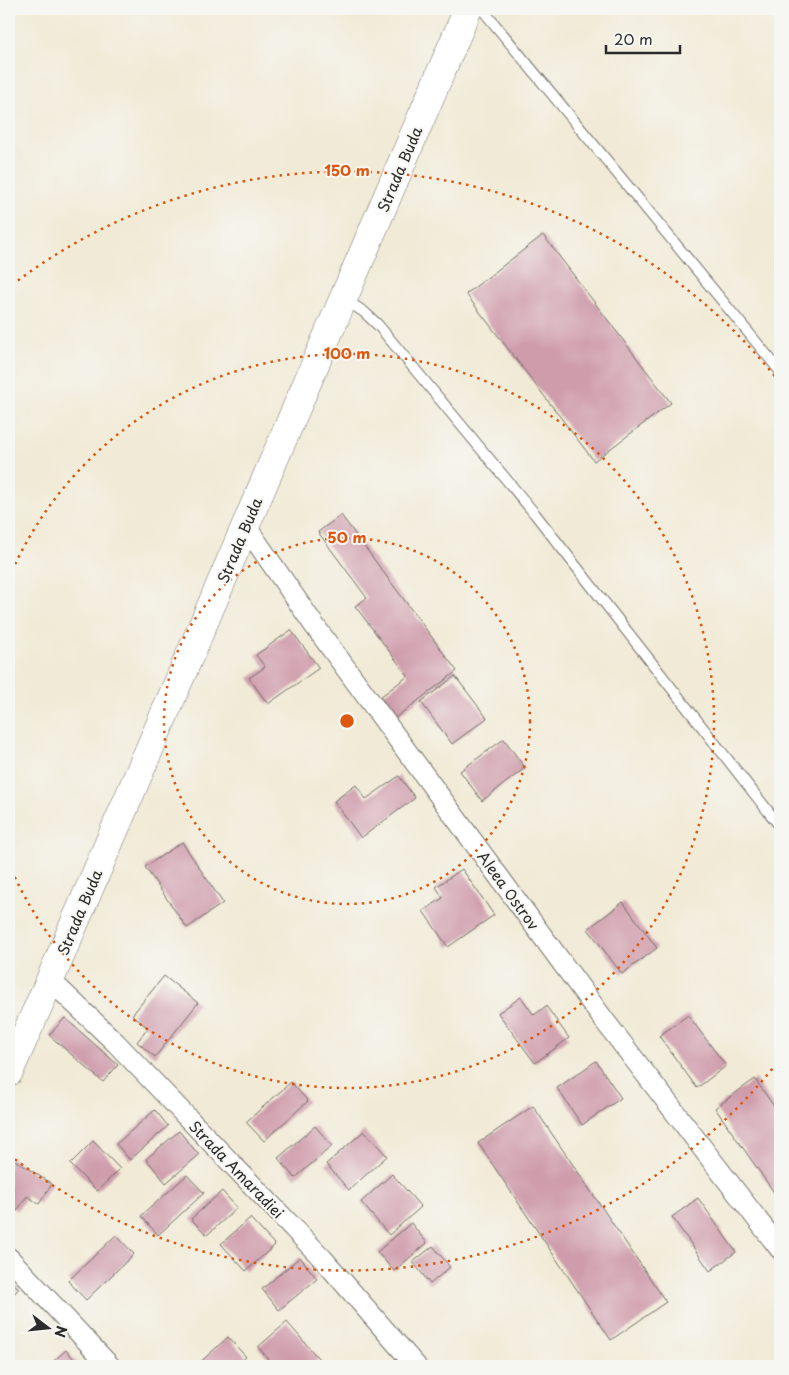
<svg xmlns="http://www.w3.org/2000/svg" width="789" height="1375" font-family="'Playpen Sans',sans-serif">
<style>
.building{fill:#cf9cab}
.lines{fill:none;stroke-linecap:round;stroke-linejoin:round}
.service-casing{stroke:#706e67;stroke-width:12}
.minor-casing{stroke:#706e67;stroke-width:22}
.secondary-casing{stroke:#706e67;stroke-width:29}
.service{stroke:#fff;stroke-width:10}
.minor{stroke:#fff;stroke-width:20}
.secondary{stroke:#fff;stroke-width:28}
.ring{fill:none;stroke:#df570e;stroke-width:2.5;stroke-dasharray:2.5 5}
.labels{text-anchor:middle;dominant-baseline:central;stroke-width:4;stroke-linejoin:round;paint-order:stroke}
.street-label{font-size:15px;fill:#2b2b2b;stroke:#f6f6f2}
.centre{fill:#df570e;stroke:#f6f6f2;stroke-width:2.5}
.ring-label{font-size:15px;text-anchor:middle;font-weight:bold;fill:#df570e;stroke:#f6f6f2;stroke-width:4;stroke-linejoin:round;paint-order:stroke}
</style>
<rect width="100%" height="100%" fill="#f6f6f2"/>
<filter id="ink" filterUnits="userSpaceOnUse"><feTurbulence type="fractalNoise" baseFrequency=".02" numOctaves="2"/><feDisplacementMap in="SourceGraphic" scale="10" xChannelSelector="R" yChannelSelector="G"/><feConvolveMatrix kernelMatrix="1 2 1 2 8 2 1 2 1" color-interpolation-filters="sRGB"/></filter>
<filter id="wash" filterUnits="userSpaceOnUse"><feTurbulence type="fractalNoise" baseFrequency=".0096" numOctaves="4" result="noise"/><feDisplacementMap in="SourceGraphic" scale="20" xChannelSelector="R" yChannelSelector="G"/><feGaussianBlur stdDeviation="1.12" result="paint"/><feColorMatrix in="noise" values="0 0 0 0 0 0 0 0 0 0 0 0 0 0 0 0 0 1.4 0 .05"/><feComposite in="paint" operator="in"/></filter>
<g filter="url(#wash)">
<rect width="100%" height="100%" fill="#f1ead6"/>
<g id="blocks">
<!-- building -->
<path class="building" d="M 543,235 L 671,403 L 594,461 L 466,294 Z
M 341,515 L 457,671 L 395,718 L 380,697 L 408,676 L 355,606 L 367,598 L 318,532 Z
M 291,630 L 319,668 L 268,704 L 249,678 L 265,667 L 256,655 Z
M 455,676 L 487,718 L 452,744 L 421,702 Z
M 504,739 L 525,768 L 482,801 L 460,771 Z
M 399,776 L 415,798 L 361,838 L 334,801 L 356,785 L 366,799 Z
M 182,842 L 223,903 L 187,928 L 145,867 Z
M 462,869 L 494,915 L 448,947 L 423,911 L 443,898 L 436,887 Z
M 623,902 L 657,948 L 622,974 L 588,929 Z
M 164,976 L 198,1003 L 155,1057 L 137,1042 L 148,1028 L 132,1015 Z
M 521,997 L 534,1015 L 546,1006 L 569,1038 L 535,1063 L 498,1013 Z
M 688,1015 L 726,1066 L 697,1088 L 659,1036 Z
M 65,1018 L 118,1065 L 103,1082 L 49,1035 Z
M 596,1061 L 621,1098 L 582,1125 L 557,1088 Z
M 755,1079 L 780,1115 L 780,1201 L 715,1108 Z
M 291,1082 L 308,1101 L 264,1141 L 246,1122 Z
M 533,1106 L 666,1302 L 611,1340 L 478,1143 Z
M 155,1110 L 168,1126 L 130,1160 L 116,1144 Z
M 315,1126 L 332,1146 L 295,1178 L 278,1158 Z
M 179,1131 L 199,1155 L 166,1183 L 146,1159 Z
M 364,1131 L 387,1156 L 349,1190 L 326,1164 Z
M 93,1141 L 120,1169 L 97,1191 L 70,1164 Z
M 10,1157 L 52,1184 L 39,1204 L 27,1196 L 17,1211 L 9,1206 L 9,1159 Z
M 392,1174 L 421,1207 L 389,1235 L 361,1202 Z
M 187,1175 L 204,1193 L 158,1235 L 141,1216 Z
M 222,1191 L 237,1208 L 207,1235 L 191,1219 Z
M 698,1198 L 736,1252 L 710,1271 L 672,1217 Z
M 250,1218 L 275,1245 L 246,1271 L 221,1244 Z
M 411,1223 L 427,1243 L 394,1271 L 377,1252 Z
M 116,1235 L 134,1254 L 86,1300 L 68,1281 Z
M 433,1246 L 450,1267 L 430,1284 L 413,1262 Z
M 300,1257 L 317,1279 L 279,1310 L 262,1289 Z
M 9,1280 L 19,1288 L 9,1300 Z
M 287,1322 L 319,1359 L 311,1366 L 274,1366 L 258,1347 Z
M 228,1337 L 246,1357 L 236,1366 L 196,1366 Z
M 66,1350 L 80,1366 L 48,1366 Z"/>
</g>
</g>
<g filter="url(#ink)">
<use href="#blocks" fill-opacity="0" stroke="#706e67" stroke-width="1"/>
<g class="lines">
<!-- service casing -->
<g class="service-casing">
<path id="service" d="M 482,9 L 780,371
M 344,299 L 364,312 L 378,325 L 535,514 L 779,825"/>
</g>
<!-- minor casing -->
<g class="minor-casing">
<path id="minor" d="M 245,525 L 314,625 L 604,1020 L 780,1249
M 50,980 L 116,1043 L 323,1259 L 416,1366
M 9,1258 L 110,1366"/>
</g>
<!-- secondary casing -->
<g class="secondary-casing">
<path id="secondary" d="M 9,1072 L 50,980 L 468,9"/>
</g>
<!-- service -->
<use href="#service" class="service"/>
<!-- minor -->
<use href="#minor" class="minor"/>
<!-- secondary -->
<use href="#secondary" class="secondary"/>
</g>
</g>
<!-- distance rings -->
<g class="ring">
<circle cx="347" cy="721" r="183"/>
<path d="M9 578A367 367 0 1 1 9 864"/>
<path d="M777 1063A550 550 0 0 1 12 1157M12 285A550 550 0 0 1 777 379"/>
</g>
<g class="labels">
<!-- street labels -->
<g class="street-label">
<text transform="translate(399 169) rotate(-67)">Strada Buda</text>
<text transform="translate(239 540) rotate(-67)">Strada Buda</text>
<text transform="translate(509 890) rotate(54)">Aleea Ostrov</text>
<text transform="translate(79 912) rotate(-67)">Strada Buda</text>
<text transform="translate(237 1169) rotate(46)">Strada Amaradiei</text>
</g>
</g>
<circle cx="347" cy="721" r="8" class="centre"/>
<g class="ring-label">
<text x="347" y="176">150 m</text>
<text x="347" y="359">100 m</text>
<text x="347" y="543">50 m</text>
</g>
<!-- margin -->
<rect width="789" height="1375" fill="none" stroke="#f6f6f2" stroke-width="30"/>
<!-- north arrow -->
<g transform="translate(48 1328) rotate(106)" stroke="#f6f6f2" stroke-width="4" paint-order="stroke">
<path d="M0-4L9 19L0 12L-9 19Z" fill="#2b2b2b"/>
<text y="-8" font-size="14" font-weight="bold" text-anchor="middle" fill="#2b2b2b">N</text>
</g>
<!-- scale -->
<path d="M606 45v8h74v-8" fill="none" stroke="#2b2b2b" stroke-width="2.5"/>
<text x="614" y="45" font-size="15" fill="#2b2b2b" stroke="#f6f6f2" stroke-width="4" paint-order="stroke">20 m</text>
</svg>
